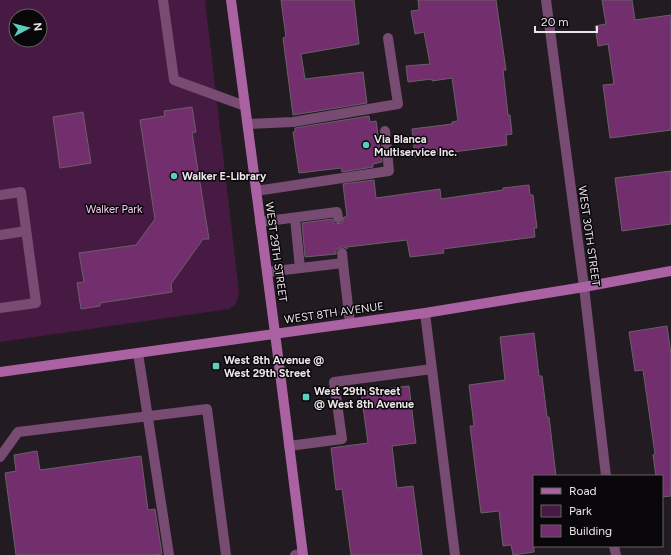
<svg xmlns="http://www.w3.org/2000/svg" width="671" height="555" font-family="Figtree,sans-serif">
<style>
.green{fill:#471a44;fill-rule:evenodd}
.building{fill:#732f6d;stroke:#696067}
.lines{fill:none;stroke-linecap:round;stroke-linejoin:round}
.lane{stroke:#784b73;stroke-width:10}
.street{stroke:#784b73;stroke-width:10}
.secondary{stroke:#aa62a3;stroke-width:10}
.poi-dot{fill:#5bcebb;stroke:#0a070a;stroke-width:1.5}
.labels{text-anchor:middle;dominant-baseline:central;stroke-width:3;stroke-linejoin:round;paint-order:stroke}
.poi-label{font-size:11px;font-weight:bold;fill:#eae5e9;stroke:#0a070a;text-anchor:start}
.park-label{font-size:11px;fill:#f4cdee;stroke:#0a070a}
.street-label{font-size:11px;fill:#eae5e9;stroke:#0a070a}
</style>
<rect width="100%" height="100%" fill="#231b22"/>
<!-- green -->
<path class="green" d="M 0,0 L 205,0 L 239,292 L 236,304 L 229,309 L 0,342 ZM 16,16 L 40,16 L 40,40 L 16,40 Z"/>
<!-- building -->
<path class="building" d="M 281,0 L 354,0 L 359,44 L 301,54 L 305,79 L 363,72 L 367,103 L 293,115 L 283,38 L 286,37 Z
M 418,0 L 496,0 L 506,70 L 503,70 L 508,115 L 510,115 L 512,134 L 506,135 L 507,145 L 415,157 L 412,129 L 452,124 L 452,122 L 458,121 L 452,78 L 432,81 L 432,79 L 408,82 L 406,66 L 430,64 L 424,32 L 415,34 L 411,11 L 419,10 Z
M 602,0 L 632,0 L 635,20 L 671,15 L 671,130 L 610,138 L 603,85 L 614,84 L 608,44 L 598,46 L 595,26 L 606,24 Z
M 192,107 L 196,132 L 192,133 L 209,239 L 203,239 L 171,284 L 172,292 L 100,303 L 100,306 L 81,309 L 77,283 L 84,282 L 79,253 L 136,245 L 155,219 L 140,120 L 165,116 L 164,111 Z
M 83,112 L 91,163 L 60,168 L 53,117 Z
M 369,116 L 370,122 L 376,121 L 382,162 L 373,164 L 373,167 L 342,172 L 341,168 L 299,173 L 293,132 L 295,132 L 295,128 Z
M 671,171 L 671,224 L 622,231 L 615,178 Z
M 374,180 L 376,198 L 440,189 L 441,199 L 503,190 L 503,188 L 529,185 L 530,195 L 533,195 L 537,228 L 534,228 L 535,237 L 443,249 L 444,253 L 410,257 L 407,240 L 347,247 L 347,249 L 344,247 L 341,247 L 336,250 L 336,254 L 305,257 L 302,223 L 332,219 L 335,224 L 342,223 L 344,217 L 347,217 L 343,184 Z
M 667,326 L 671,354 L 671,496 L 662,497 L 662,476 L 656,476 L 653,455 L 655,454 L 643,370 L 635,371 L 629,332 Z
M 534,333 L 539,376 L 542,376 L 547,417 L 549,417 L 556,476 L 534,476 L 534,552 L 513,555 L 511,545 L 503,546 L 499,511 L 481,513 L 470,426 L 474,426 L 469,385 L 505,380 L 500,337 Z
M 409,386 L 416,443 L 392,446 L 397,488 L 413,486 L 422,555 L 351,555 L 342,489 L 336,490 L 331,448 L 368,443 L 361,392 Z
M 37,451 L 40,470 L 141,456 L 148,510 L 155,509 L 162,554 L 154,555 L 16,555 L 5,473 L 16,471 L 14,455 Z"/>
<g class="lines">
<!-- lane -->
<path class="lane" d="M 163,0 L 174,80 L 245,106
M 248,124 L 293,122 L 398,104 L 388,38
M 256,191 L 389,171 L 385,131
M 0,195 L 21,192 L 36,303 L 0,308
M 295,218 L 300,268
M 260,222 L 337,212 L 338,218
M 0,235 L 26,231
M 343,263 L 350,323
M 267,272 L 343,263 L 342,253
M 425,313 L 455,555
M 138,353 L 169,555
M 289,446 L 342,439 L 334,382 L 432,369
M 0,457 L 18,432 L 207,409 L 226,555
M 295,555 L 302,554"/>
<!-- street -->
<path class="street" d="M 546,0 L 584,287 L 606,476
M 614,546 L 616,555"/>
<!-- secondary -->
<path class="secondary" d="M 231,0 L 275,333 L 303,555
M 0,372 L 425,313 L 584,287 L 671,271"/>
</g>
<!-- markers -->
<g class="poi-dot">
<circle cx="366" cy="145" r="4"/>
<circle cx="174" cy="176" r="4"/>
<rect x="212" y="362" width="8" height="8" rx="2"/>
<rect x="302" y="393" width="8" height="8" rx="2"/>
</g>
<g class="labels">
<!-- poi labels -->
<g class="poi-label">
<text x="374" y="139">Via Blanca<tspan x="374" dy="13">Multiservice Inc.</tspan></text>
<text x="182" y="176">Walker E-Library</text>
<text x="224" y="360">West 8th Avenue @<tspan x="224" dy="13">West 29th Street</tspan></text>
<text x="314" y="391">West 29th Street<tspan x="314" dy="13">@ West 8th Avenue</tspan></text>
</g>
<!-- park labels -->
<g class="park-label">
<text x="114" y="209">Walker Park</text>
</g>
<!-- street labels -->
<g class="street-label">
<text transform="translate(589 236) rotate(82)">WEST 30TH STREET</text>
<text transform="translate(276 252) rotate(82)">WEST 29TH STREET</text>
<text transform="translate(334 313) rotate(-8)">WEST 8TH AVENUE</text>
</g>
</g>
<!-- legend -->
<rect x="533" y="475" width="130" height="72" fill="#0a070a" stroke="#646063"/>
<rect x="541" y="488" width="20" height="6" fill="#aa62a3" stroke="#646063"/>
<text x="569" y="495" font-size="12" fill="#eae5e9">Road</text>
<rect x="541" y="505" width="20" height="12" fill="#471a44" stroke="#646063"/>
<text x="569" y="515" font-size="12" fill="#eae5e9">Park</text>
<rect x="541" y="525" width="20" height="12" fill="#732f6d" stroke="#646063"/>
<text x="569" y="535" font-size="12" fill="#eae5e9">Building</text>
<!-- north arrow -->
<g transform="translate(28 28) rotate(83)"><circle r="19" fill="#0a070a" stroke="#646063"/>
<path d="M0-3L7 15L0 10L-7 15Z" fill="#5bcebb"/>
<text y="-6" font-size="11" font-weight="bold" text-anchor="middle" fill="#eae5e9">N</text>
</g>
<!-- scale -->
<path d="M535 26v6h62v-6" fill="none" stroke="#eae5e9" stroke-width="2"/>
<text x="541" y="26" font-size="12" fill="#eae5e9" stroke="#0a070a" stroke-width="3" paint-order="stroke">20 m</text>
</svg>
